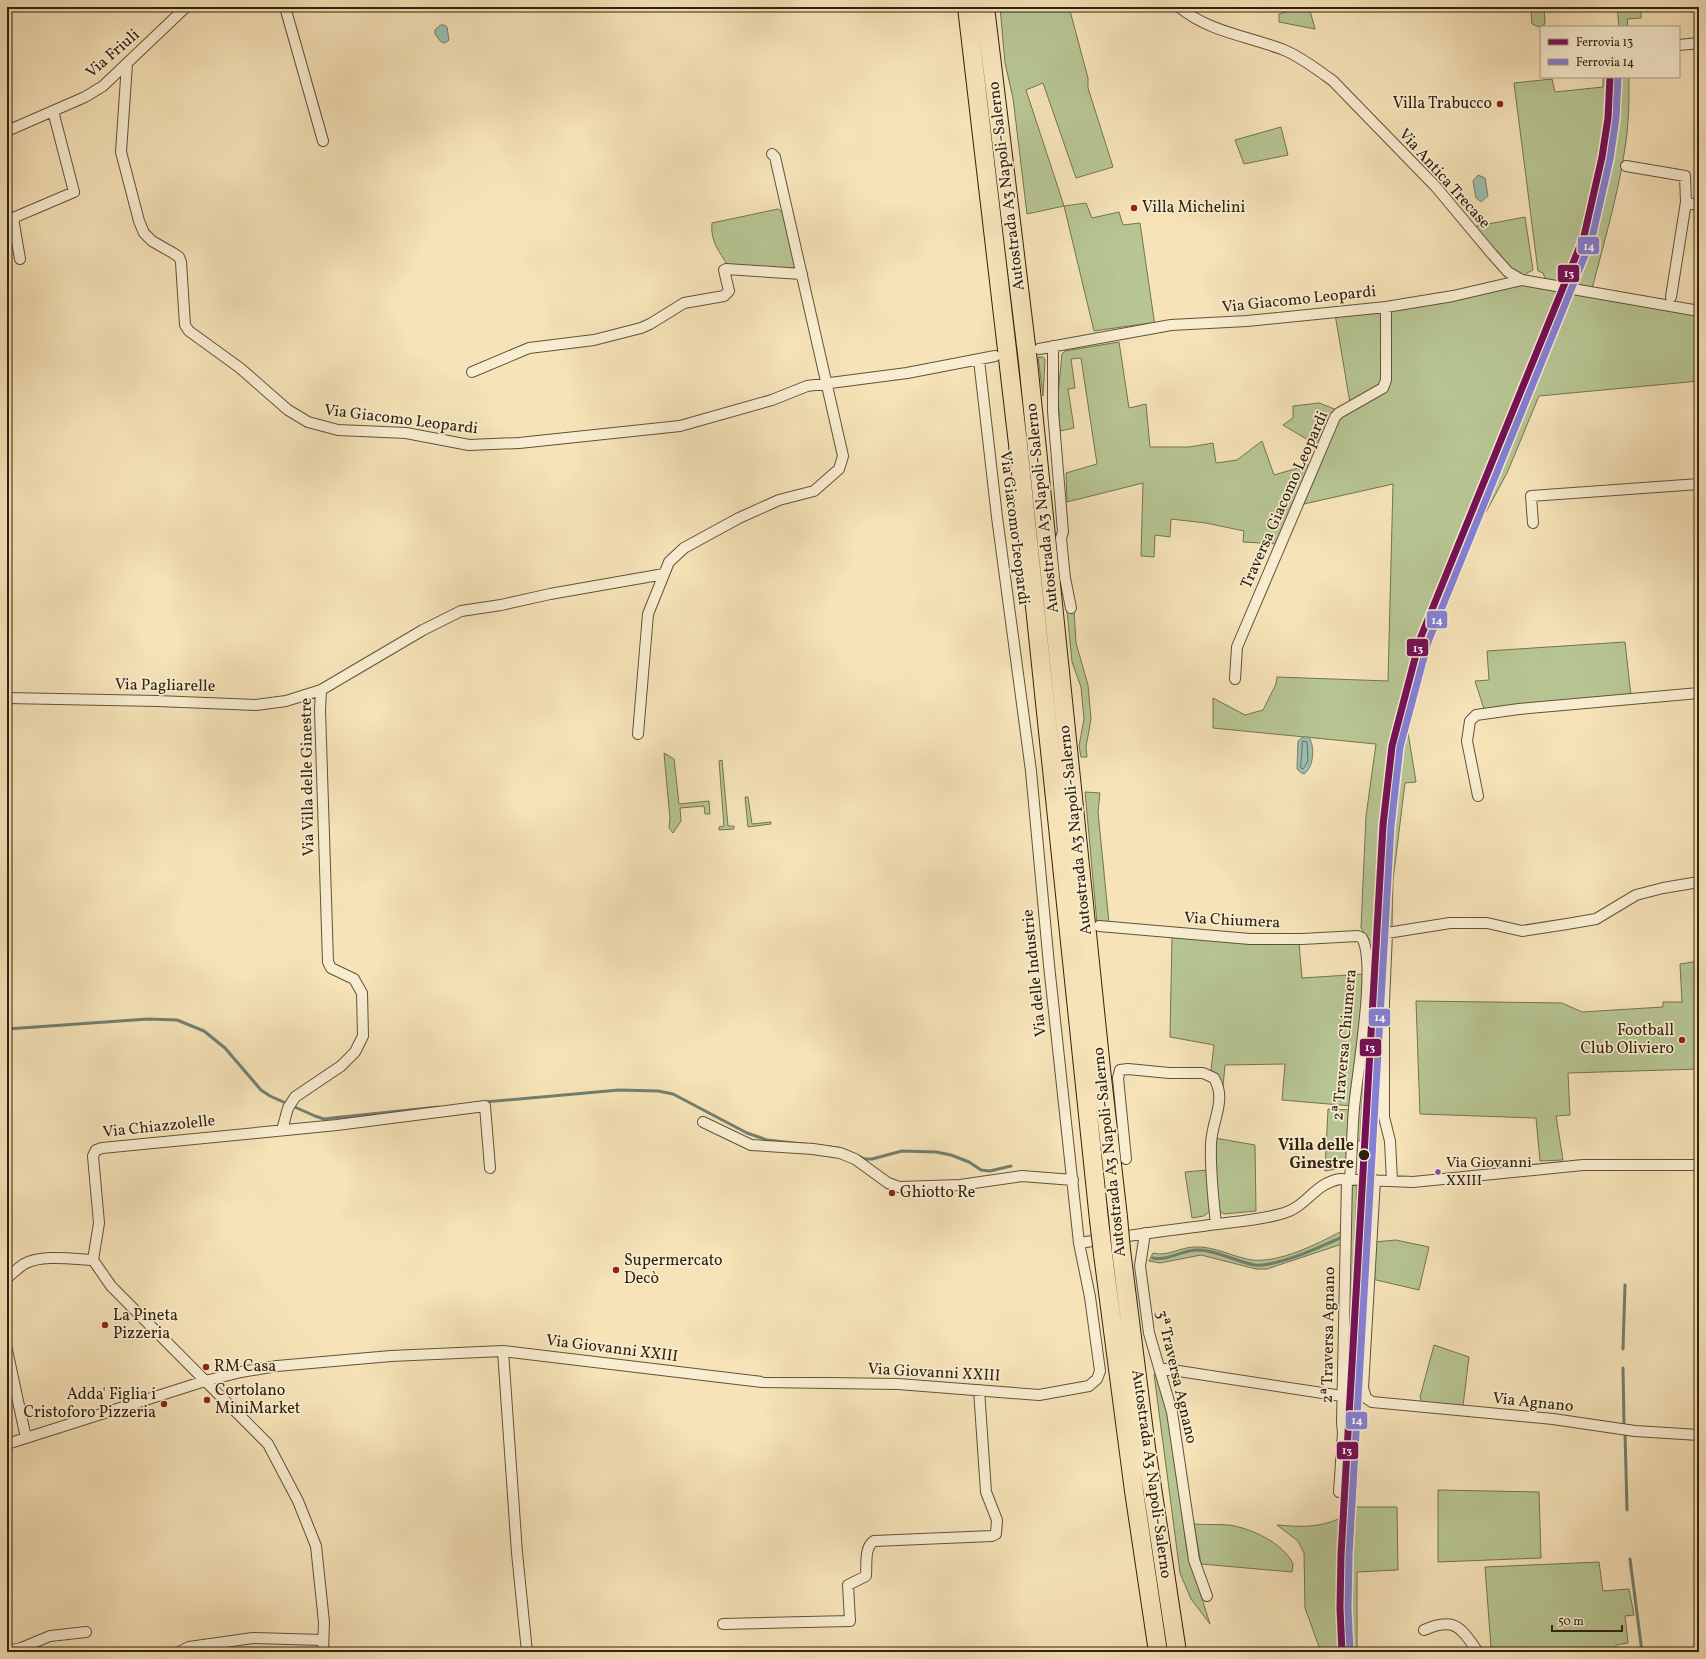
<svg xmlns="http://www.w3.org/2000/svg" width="1706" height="1659" font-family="Vollkorn,serif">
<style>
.green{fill:#b7c593;stroke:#747352}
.water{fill:#9dbeb0;stroke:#727f70}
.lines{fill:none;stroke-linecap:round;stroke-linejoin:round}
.shore{stroke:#677060;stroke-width:1}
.stream{stroke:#727f70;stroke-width:3}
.minor-casing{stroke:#62523a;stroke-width:12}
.motorway-casing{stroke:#312110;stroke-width:20}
.minor{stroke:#f9edd1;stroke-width:10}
.motorway{stroke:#f6e3b8;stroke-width:18}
.motorway-bridge-casing{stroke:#312110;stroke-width:20;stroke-linecap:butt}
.motorway-bridge{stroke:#f6e3b8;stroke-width:18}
.rail-1-casing{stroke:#f9edd1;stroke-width:10}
.rail-2-casing{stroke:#f9edd1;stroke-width:10}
.rail-1{stroke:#751056;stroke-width:7}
.rail-2{stroke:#8480d7;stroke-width:7}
.poi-dot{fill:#8f2418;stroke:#f9edd1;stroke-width:1.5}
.stop-dot{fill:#312110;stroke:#f9edd1;stroke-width:1.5}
.bus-dot{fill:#8e44ad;stroke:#f9edd1;stroke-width:1.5}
.labels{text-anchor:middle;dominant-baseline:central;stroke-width:3.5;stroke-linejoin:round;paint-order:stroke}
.bus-label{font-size:15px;fill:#312110;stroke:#f9edd1;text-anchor:start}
.street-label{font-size:16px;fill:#312110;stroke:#f9edd1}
.poi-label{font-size:16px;fill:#312110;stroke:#f9edd1;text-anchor:start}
.stop-label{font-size:16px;font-weight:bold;fill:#312110;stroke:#f9edd1;text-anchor:end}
.line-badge{stroke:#f9edd1;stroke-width:1.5}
.badge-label{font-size:11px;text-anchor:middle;font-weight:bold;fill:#fff}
</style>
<rect width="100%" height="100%" fill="#f6e3b8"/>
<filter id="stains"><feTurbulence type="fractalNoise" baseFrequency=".005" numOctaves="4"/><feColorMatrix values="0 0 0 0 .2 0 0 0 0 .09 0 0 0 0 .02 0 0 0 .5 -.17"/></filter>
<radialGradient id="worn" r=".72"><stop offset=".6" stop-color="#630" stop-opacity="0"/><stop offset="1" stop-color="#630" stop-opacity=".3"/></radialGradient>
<!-- green -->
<path class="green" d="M 1000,7 L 1069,7 L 1088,78 L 1088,88 L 1113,167 L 1076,178 L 1043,83 L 1026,90 L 1064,206 L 1086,203 L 1092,218 L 1119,212 L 1123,225 L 1140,223 L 1155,326 L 1150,323 L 1094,331 L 1064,206 L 1027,214 L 1013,98 L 1005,63 Z
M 1302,7 L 1309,7 L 1315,29 L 1279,22 L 1279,14 Z
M 1531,7 L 1544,7 L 1545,24 L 1539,27 L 1532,24 Z
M 1617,7 L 1641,7 L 1641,18 L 1627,19 L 1628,27 L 1619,27 Z
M 1603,77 L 1608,77 C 1607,149 1590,218 1563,285 L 1546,281 L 1543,273 L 1538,271 L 1514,83 L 1552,79 L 1555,92 L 1603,87 Z
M 1620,77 L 1629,77 C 1629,100 1629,124 1625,148 C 1618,195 1604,242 1592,289 L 1574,286 C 1599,218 1620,150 1620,77 Z
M 1281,127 L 1288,155 L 1244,164 L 1235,140 Z
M 778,209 L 783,213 L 795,266 L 790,270 L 728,266 C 719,251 710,241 712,223 Z
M 1525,217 L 1533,270 L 1527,273 L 1525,277 L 1510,268 L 1472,227 Z
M 1523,284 L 1561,290 L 1432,604 L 1412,659 L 1400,699 L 1390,752 L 1384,800 L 1366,1087 L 1363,1087 L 1360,1141 L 1357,1141 L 1357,1156 L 1354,1156 L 1367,938 L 1361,928 L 1366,816 L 1376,744 L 1213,728 L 1213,698 L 1245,715 L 1263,710 L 1276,684 L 1277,677 L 1388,681 L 1393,484 L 1304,504 L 1340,414 L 1385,392 L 1388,310 Z
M 1571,293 L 1699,314 L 1699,381 L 1539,396 L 1507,473 L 1486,512 L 1481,513 Z
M 1381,310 L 1383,379 L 1382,386 L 1350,403 L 1335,314 Z
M 1119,342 L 1129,408 L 1146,404 L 1150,447 L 1189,447 L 1213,443 L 1216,463 L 1237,460 L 1262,441 L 1274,475 L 1312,464 L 1278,544 L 1243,542 L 1244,531 L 1206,523 L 1171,519 L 1170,537 L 1155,535 L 1154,557 L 1141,556 L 1143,483 L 1067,502 L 1066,473 L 1097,464 L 1081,358 L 1071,359 L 1075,388 L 1068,389 L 1074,428 L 1060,431 L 1058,395 L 1062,354 L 1065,351 Z
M 1038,357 L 1043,357 L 1045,360 L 1043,396 Z
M 1319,403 L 1337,410 L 1320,447 L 1283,425 L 1293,418 L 1293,406 Z
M 1074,609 L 1076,643 L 1088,685 L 1091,719 L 1086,747 L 1087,757 L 1081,757 L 1079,746 L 1084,719 L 1081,687 L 1072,662 L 1067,611 Z
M 1625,642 L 1631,696 L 1484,709 L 1475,681 L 1489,680 L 1487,651 Z
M 1406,720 L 1416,782 L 1405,783 L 1393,880 L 1392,927 L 1385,928 C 1389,858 1393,789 1406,720 Z
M 664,753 L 674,759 L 679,804 L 709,801 L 710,814 L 705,814 L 704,806 L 680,808 L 681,821 L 673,833 L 669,828 L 670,819 Z
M 722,760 L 728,826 L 734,826 L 734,829 L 719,830 L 719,827 L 724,826 L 719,761 Z
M 1085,792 L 1100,793 L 1098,812 L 1109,923 L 1097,923 Z
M 745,797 L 748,797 L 752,824 L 771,822 L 771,824 L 748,827 Z
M 1172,937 L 1299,943 L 1302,978 L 1364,974 L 1364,1006 L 1352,1106 L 1282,1100 L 1285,1064 L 1225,1065 L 1223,1087 L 1218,1077 L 1211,1070 L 1214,1045 L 1170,1037 Z
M 1699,961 L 1699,1069 L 1568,1073 L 1570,1115 L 1556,1116 L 1563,1160 L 1540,1161 L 1536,1118 L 1420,1114 L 1416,1001 L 1562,1003 L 1582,1012 L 1663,1007 L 1663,1002 L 1682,1002 L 1680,964 Z
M 1328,1109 L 1352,1110 L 1346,1167 L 1325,1171 Z
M 1215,1138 L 1255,1145 L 1256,1211 L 1224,1214 L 1218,1210 Z
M 1207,1170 L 1210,1211 L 1204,1216 L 1192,1218 L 1185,1172 Z
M 1357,1185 L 1354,1258 L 1357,1259 L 1348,1420 L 1345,1420 L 1350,1186 Z
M 1342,1231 L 1342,1244 L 1267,1269 L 1256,1269 L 1201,1255 L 1160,1263 L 1149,1261 L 1153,1253 C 1168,1257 1180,1247 1195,1247 C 1214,1246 1233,1257 1252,1260 C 1280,1263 1317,1244 1342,1231 Z
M 1396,1240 L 1429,1247 L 1419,1290 L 1372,1279 L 1375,1242 Z
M 1434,1345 L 1469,1357 L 1463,1406 L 1422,1402 L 1420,1397 Z
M 1154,1374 L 1158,1375 L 1169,1417 L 1187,1551 L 1210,1624 L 1191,1599 L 1180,1573 Z
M 1438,1490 L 1539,1492 L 1541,1558 L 1438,1562 Z
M 1352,1507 L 1397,1507 L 1398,1570 L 1357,1572 L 1357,1652 L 1349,1652 C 1347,1603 1349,1555 1352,1507 Z
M 1341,1518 L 1337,1583 L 1340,1652 L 1321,1652 L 1305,1608 L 1304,1553 L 1298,1541 L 1277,1525 C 1302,1527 1318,1528 1341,1518 Z
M 1194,1524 C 1205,1525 1217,1524 1229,1525 C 1250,1528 1284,1543 1293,1564 L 1292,1572 L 1201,1564 Z
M 1599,1562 L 1603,1591 L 1629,1589 L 1634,1615 L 1625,1616 L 1628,1643 L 1616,1645 L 1616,1652 L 1521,1652 L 1521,1649 L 1491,1647 L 1485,1567 Z"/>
<!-- water -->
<path class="water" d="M 440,25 L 444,25 L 447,27 L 449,40 L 445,43 L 441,42 L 435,34 L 435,30 Z
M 1478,175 L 1485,178 L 1488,196 L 1481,202 L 1476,198 L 1473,181 Z
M 1303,737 L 1309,737 C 1315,747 1314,767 1304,774 L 1300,772 L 1297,769 L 1298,741 Z"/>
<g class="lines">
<!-- shore -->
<path class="shore" d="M 1303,741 L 1307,742 L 1308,761 L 1303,769 L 1301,768 Z"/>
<!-- stream -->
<path class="stream" d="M 7,1029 L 148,1019 L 177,1020 L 204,1031 L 225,1048 L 261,1090 L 270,1096 L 315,1116 L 324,1119 L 332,1118 L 438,1107
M 485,1102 L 619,1090 L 658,1091 L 673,1094 L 747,1133 L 767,1140 L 838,1148
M 843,1149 L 865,1159 L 872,1159 L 902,1151 L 936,1152 L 951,1155 L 969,1162 L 981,1170 L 990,1171 L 1011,1166
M 1153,1258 C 1168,1261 1181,1251 1195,1250 C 1215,1249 1236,1262 1255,1265 C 1277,1267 1320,1247 1340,1238
M 1623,1349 L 1625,1285
M 1623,1368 L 1624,1424
M 1625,1432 L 1627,1510
M 1630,1559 L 1642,1652"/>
<!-- minor casing -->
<g class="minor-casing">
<path id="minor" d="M 285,7 L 323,141
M 1179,7 C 1209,32 1248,36 1284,50 C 1301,57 1318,70 1333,81 L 1436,187 L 1492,254 L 1508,272 L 1522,280
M 1679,45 L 1699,43
M 127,64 L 121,152 L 139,221 L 144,233 L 152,241 L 173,253 L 179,257 L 181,262 L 185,325 L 189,331 L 240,368 L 288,410 L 308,422 L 338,430 L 406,433 L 469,445 L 519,443 L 680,426 L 772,400 L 807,386 L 907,373 L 995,356
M 7,131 L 85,97 L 103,86 L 186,7
M 1626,166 L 1685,176 L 1686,202 L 1671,297
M 1686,202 L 1699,206
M 20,259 L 13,218 L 74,192 L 53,111
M 1573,289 L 1699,311
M 1053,346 L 1053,411 L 1063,532 L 1061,538 L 1065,578 L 1071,608
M 1039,349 L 1171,325 L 1247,321 L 1386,307 L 1453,296 L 1522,280 L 1562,287
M 472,372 L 529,348 L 594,340 L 641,328 L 650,324 L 684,303 L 724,296 L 729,291 L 724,270 L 726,269 L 802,274
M 1533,523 L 1531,496 L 1699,484
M 1235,679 L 1237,647 L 1335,417 L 1339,413 L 1383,388 L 1386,380 L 1386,307
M 7,698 L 157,701 L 256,705 L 286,701 L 321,690 L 423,630 L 461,611 L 501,605 L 550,594 L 664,574
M 638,734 L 648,614 L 669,562 L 684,548 L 739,518 L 779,500 L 814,491 L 839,469 L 843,456 L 775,157 L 772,154
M 1478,796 L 1467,741 L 1470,721 L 1476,715 L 1519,709 L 1699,693
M 1099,926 L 1250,939 L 1302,939 L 1358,936 L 1362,938 C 1377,964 1357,1074 1354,1108 C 1352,1132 1352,1155 1350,1178
M 703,1122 L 751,1145 L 813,1149 L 840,1153 L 855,1159 L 888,1183 L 899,1187 L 960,1185 L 1022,1176 L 1073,1180
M 282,1130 L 288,1108 L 295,1097 L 341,1066 L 355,1052 L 363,1036 L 362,993 L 354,979 L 331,968 L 328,962 L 320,710 L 321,690
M 1126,1159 L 1118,1078 L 1120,1070 L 1128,1069 L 1169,1073 L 1203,1073 L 1214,1078 C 1227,1100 1212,1120 1211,1144 C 1210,1171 1213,1197 1216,1224
M 1375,1180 L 1363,1388 L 1366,1398 L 1372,1402 L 1553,1419 L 1635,1431 L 1699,1435
M 1392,1181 L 1390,1141 L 1384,1117 L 1384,1002 L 1387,933 L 1450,923 L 1487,923 L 1522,931 L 1567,924 L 1596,919 L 1636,895 L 1663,888 L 1699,882
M 1145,1233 L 1140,1266 L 1149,1333 L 1172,1412 L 1194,1560 L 1207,1596
M 1079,1243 C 1120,1237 1162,1231 1203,1226 C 1229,1222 1258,1221 1284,1213 C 1306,1207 1315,1183 1340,1179 L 1413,1182 L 1583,1165 L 1699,1165
M 7,1278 C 12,1274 18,1268 24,1264 C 41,1254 73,1259 93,1260
M 7,1350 L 26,1438
M 503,1351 L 517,1553 L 527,1652
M 1159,1368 L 1342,1396
M 7,1444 L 205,1381 L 241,1372 L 277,1366 L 391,1356 L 503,1351 L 762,1382 L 898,1384 L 1039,1395 L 1089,1386 L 1097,1379 L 1100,1371 L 1090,1297 L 1079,1243 L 1049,965 L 1031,771 L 997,517 L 979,360
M 1339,1492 L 1343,1433 L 1342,1423 L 1347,1179
M 723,1624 L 850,1621 L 848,1585 L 866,1576 C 867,1565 864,1547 874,1541 L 992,1536 L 996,1534 L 997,1520 L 986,1492 L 979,1390
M 1424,1630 C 1455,1616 1461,1628 1478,1652
M 7,1651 L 21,1648 L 50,1636 L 86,1632
M 179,1652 L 189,1647 L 253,1638 L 322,1640
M 323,1652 L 324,1622 L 316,1546 L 298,1501 L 268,1444 L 111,1286 L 93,1260 L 99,1223 L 93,1156 L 96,1150 L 102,1148 L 337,1125 L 485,1106 L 490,1168"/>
</g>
<!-- motorway casing -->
<g class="motorway-casing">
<path id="motorway" d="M 967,7 L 1018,444 L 1099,1220
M 985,7 L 1028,362 L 1101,1069 L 1118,1217
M 1121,1250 L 1146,1448 L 1177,1652
M 1103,1254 L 1134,1491 L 1158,1652"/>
</g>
<!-- minor -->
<use href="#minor" class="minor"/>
<!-- motorway -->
<use href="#motorway" class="motorway"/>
<!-- motorway-bridge casing -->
<g class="motorway-bridge-casing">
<path id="motorway-bridge" d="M 1118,1217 L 1121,1250
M 1099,1220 L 1103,1254"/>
</g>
<!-- motorway-bridge -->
<use href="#motorway-bridge" class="motorway-bridge"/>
<!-- rail-1 casing -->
<g class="rail-1-casing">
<path id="rail-1" d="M 1342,1652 L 1340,1608 L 1341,1555 L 1383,825 L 1392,746 L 1420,639 L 1584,236 L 1602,157 L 1608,118 L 1610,77"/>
</g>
<!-- rail-2 casing -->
<g class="rail-2-casing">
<path id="rail-2" d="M 1350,1652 L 1348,1608 L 1349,1555 L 1391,826 L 1400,747 L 1428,642 L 1592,238 L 1610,159 L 1616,118 L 1618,77"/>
</g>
<!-- rail-1 -->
<use href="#rail-1" class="rail-1"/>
<!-- rail-2 -->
<use href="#rail-2" class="rail-2"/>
</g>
<!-- markers -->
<g class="poi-dot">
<circle cx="1500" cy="104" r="4"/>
<circle cx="1134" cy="208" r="4"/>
<circle cx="1682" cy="1040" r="4"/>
<circle cx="892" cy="1193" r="4"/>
<circle cx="616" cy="1270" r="4"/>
<circle cx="105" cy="1325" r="4"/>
<circle cx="206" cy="1367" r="4"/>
<circle cx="207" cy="1400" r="4"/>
<circle cx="164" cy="1404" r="4"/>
</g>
<circle class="stop-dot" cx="1364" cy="1155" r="6"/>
<circle class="bus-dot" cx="1438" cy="1172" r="3.5"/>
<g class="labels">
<!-- bus labels -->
<g class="bus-label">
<text x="1446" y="1163">Via Giovanni<tspan x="1446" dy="18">XXIII</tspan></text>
</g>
<!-- street labels -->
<g class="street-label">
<text transform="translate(113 54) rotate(-41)">Via Friuli</text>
<text transform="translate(1444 179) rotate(48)">Via Antica Trecase</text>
<text transform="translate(1007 186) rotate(-97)">Autostrada A3 Napoli-Salerno</text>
<text transform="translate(1299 300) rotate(-6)">Via Giacomo Leopardi</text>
<text transform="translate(401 420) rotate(7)">Via Giacomo Leopardi</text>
<text transform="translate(1285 500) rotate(-66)">Traversa Giacomo Leopardi</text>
<text transform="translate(1043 508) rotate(-96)">Autostrada A3 Napoli-Salerno</text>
<text transform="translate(1014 528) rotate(83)">Via Giacomo Leopardi</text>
<text transform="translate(165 686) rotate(1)">Via Pagliarelle</text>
<text transform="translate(308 777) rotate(-91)">Via Villa delle Ginestre</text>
<text transform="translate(1076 830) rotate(-96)">Autostrada A3 Napoli-Salerno</text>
<text transform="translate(1232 921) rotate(3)">Via Chiumera</text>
<text transform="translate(1035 973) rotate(-96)">Via delle Industrie</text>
<text transform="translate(1345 1045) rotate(-85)">2ª Traversa Chiumera</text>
<text transform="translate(159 1127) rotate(-6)">Via Chiazzolelle</text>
<text transform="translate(1110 1152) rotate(-96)">Autostrada A3 Napoli-Salerno</text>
<text transform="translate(1329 1335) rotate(-89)">2ª Traversa Agnano</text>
<text transform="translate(612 1349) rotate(7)">Via Giovanni XXIII</text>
<text transform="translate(934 1373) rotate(3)">Via Giovanni XXIII</text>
<text transform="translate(1176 1377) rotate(77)">3ª Traversa Agnano</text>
<text transform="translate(1533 1403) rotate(6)">Via Agnano</text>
<text transform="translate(1151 1474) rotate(82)">Autostrada A3 Napoli-Salerno</text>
</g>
<!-- poi labels -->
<g class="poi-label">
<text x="1492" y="104" text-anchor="end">Villa Trabucco</text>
<text x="1142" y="208">Villa Michelini</text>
<text x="1674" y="1031" text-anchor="end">Football<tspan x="1674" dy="18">Club Oliviero</tspan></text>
<text x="900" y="1193">Ghiotto Re</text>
<text x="624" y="1261">Supermercato<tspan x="624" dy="18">Decò</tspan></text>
<text x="113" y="1316">La Pineta<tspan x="113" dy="18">Pizzeria</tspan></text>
<text x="214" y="1367">RM Casa</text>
<text x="215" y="1391">Cortolano<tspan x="215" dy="18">MiniMarket</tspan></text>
<text x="156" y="1395" text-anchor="end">Adda' Figlia i<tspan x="156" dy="18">Cristoforo Pizzeria</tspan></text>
</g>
<!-- stop labels -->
<g class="stop-label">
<text x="1354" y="1146">Villa delle<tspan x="1354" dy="18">Ginestre</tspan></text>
</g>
</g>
<g class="line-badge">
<rect x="1577" y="236" width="23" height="19" rx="4" fill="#8480d7"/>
<rect x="1557" y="264" width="23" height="19" rx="4" fill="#751056"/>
<rect x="1426" y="610" width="22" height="19" rx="4" fill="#8480d7"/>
<rect x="1406" y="638" width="23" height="19" rx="4" fill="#751056"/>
<rect x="1368" y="1008" width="23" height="19" rx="4" fill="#8480d7"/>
<rect x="1359" y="1038" width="23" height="19" rx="4" fill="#751056"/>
<rect x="1345" y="1411" width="23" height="19" rx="4" fill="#8480d7"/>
<rect x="1336" y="1441" width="23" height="19" rx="4" fill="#751056"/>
</g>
<g class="badge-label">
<text x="1589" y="250">14</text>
<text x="1569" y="277">13</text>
<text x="1437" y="624">14</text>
<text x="1418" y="652">13</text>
<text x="1380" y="1021">14</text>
<text x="1370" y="1051">13</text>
<text x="1357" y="1424">14</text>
<text x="1347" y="1454">13</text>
</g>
<!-- margin -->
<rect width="1706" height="1659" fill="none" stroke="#f6e3b8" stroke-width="24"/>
<rect x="8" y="8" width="1690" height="1643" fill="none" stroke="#312110" stroke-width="2"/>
<rect x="12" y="12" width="1682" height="1635" fill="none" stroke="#312110"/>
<!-- legend -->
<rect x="1540" y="26" width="140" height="52" fill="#f9edd1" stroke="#a99b84"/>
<rect x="1548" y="39" width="20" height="6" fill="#751056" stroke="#a99b84"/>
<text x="1576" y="46" font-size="12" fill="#312110">Ferrovia 13</text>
<rect x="1548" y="59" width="20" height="6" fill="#8480d7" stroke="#a99b84"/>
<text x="1576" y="66" font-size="12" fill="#312110">Ferrovia 14</text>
<!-- scale -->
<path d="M1552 1625v6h70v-6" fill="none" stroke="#312110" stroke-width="2"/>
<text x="1558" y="1625" font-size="12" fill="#312110" stroke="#f9edd1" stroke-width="3" paint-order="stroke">50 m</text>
<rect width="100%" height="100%" filter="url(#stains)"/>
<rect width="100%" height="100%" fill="url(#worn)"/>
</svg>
